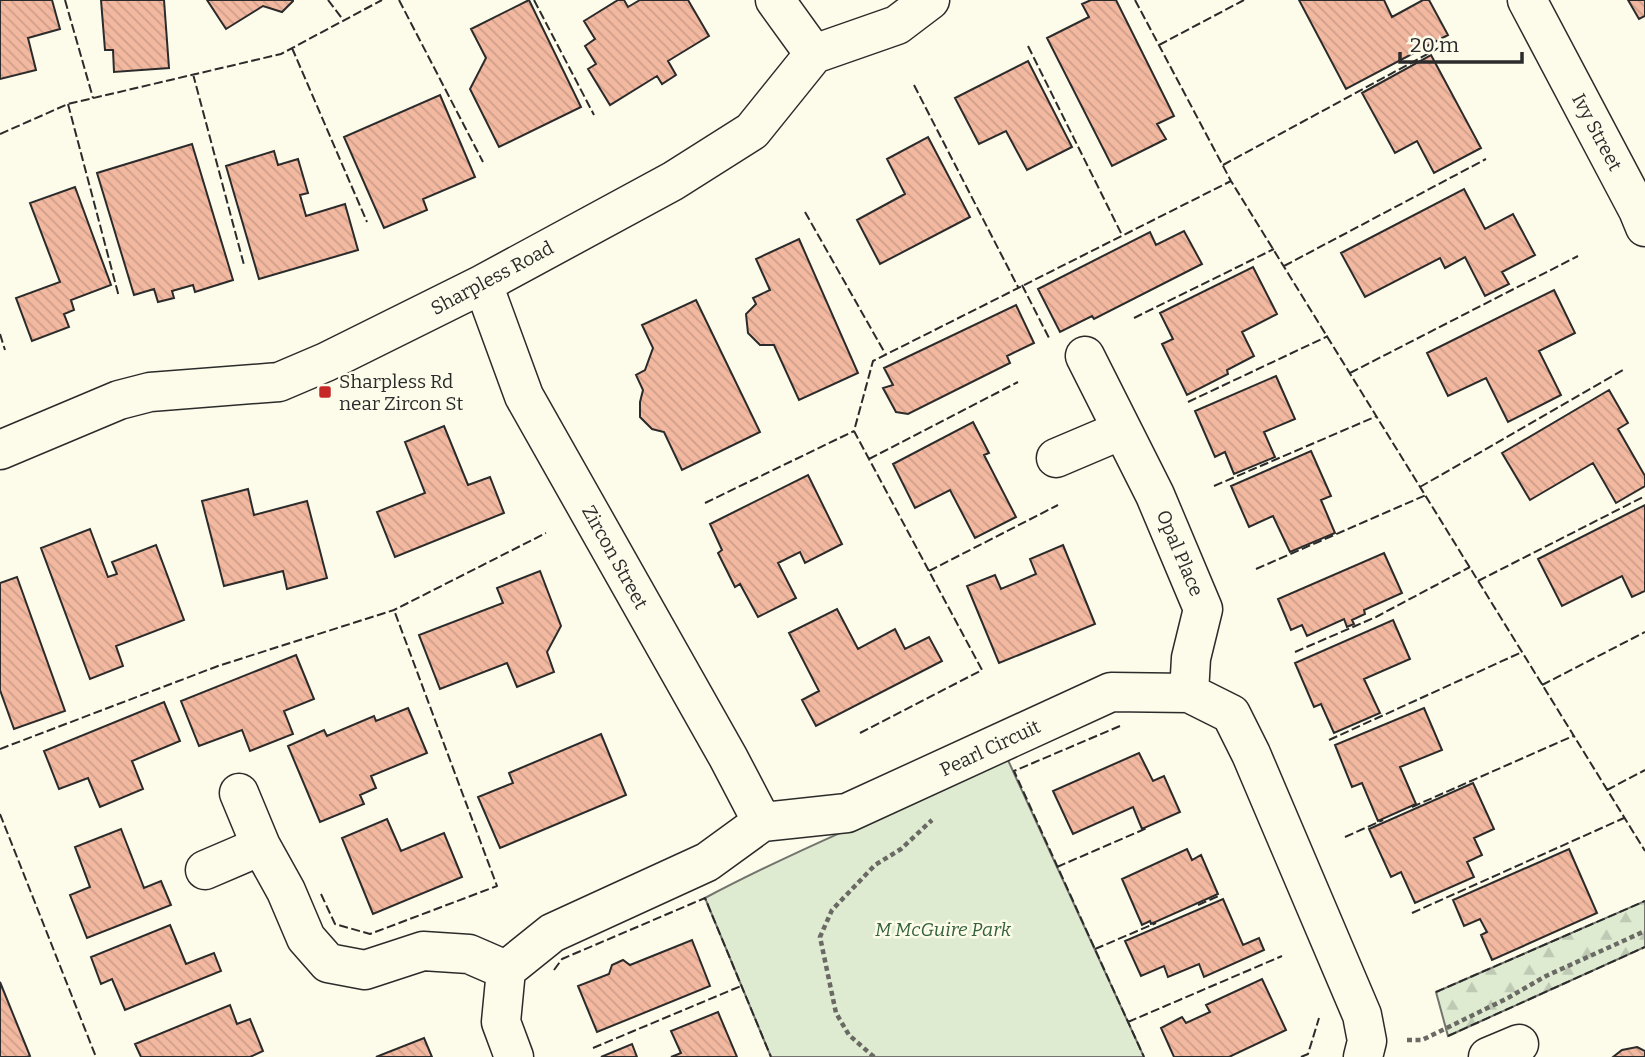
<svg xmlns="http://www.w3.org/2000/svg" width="1645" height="1057" font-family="Bitter,serif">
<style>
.green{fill:#deebd1;stroke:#74746e;stroke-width:2}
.forest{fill:url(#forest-firs);stroke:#74746e;stroke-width:2}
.building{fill:url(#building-back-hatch);stroke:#2b2b2b;stroke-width:2}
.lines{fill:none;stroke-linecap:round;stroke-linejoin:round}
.minor-casing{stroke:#2b2b2b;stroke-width:41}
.path{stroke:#6a6964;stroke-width:4.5;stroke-dasharray:5 3.5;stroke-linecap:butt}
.minor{stroke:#fdfbea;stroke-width:38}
.fence{stroke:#2b2b2b;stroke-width:2;stroke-dasharray:9 3.5;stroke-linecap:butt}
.poi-dot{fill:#c62828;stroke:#fdfbea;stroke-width:2.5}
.labels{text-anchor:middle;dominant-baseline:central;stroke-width:5;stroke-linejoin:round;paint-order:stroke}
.street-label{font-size:19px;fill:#2b2b2b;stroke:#fdfbea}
.poi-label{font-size:19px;fill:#2b2b2b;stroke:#fdfbea;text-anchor:start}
.park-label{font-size:19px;font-style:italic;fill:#34623c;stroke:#fdfbea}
</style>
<defs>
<pattern id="forest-firs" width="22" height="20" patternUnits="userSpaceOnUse" patternTransform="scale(1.75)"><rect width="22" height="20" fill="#deebd1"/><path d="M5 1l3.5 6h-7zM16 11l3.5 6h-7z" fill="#bfcab4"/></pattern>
<pattern id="building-back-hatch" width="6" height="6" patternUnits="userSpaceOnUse" patternTransform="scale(1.75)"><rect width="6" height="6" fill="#f2b8a0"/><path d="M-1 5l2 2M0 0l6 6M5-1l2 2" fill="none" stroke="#d09e8a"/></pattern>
</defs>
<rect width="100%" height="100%" fill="#fdfbea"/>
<!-- green -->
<path class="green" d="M 1007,758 L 1144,1057 L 771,1057 L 705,898 C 803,846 907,805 1007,758 Z"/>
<!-- forest -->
<path class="forest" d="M 1645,901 L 1645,947 L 1448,1036 L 1436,992 Z"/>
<!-- building -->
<path class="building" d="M 0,0 L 52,0 L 60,29 L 28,38 L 36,70 L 0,79 Z
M 101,0 L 164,0 L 169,68 L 114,72 L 113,50 L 105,50 Z
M 207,0 L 293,0 L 293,1 L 282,12 L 263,6 L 226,29 Z
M 529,0 L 581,107 L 499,147 L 470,89 L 486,58 L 471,29 Z
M 618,0 L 624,0 L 628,7 L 640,0 L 688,0 L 709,36 L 668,61 L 676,75 L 662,84 L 657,76 L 610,105 L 588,69 L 596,64 L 585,46 L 595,39 L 584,21 Z
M 1091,0 L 1116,0 L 1174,116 L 1157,124 L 1166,139 L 1112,166 L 1047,38 L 1089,17 L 1082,4 Z
M 1299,0 L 1384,0 L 1392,17 L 1423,0 L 1429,0 L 1448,35 L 1346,89 Z
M 1628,0 L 1645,0 L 1645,16 L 1639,19 Z
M 1431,55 L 1481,148 L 1434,173 L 1417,141 L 1395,153 L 1362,93 Z
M 1028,61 L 1072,147 L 1027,170 L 1006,131 L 979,144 L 955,98 Z
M 440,95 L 475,177 L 423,199 L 427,210 L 384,228 L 344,137 Z
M 928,137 L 970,217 L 880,264 L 857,220 L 905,194 L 887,159 Z
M 192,144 L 233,280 L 195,292 L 193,285 L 172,291 L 174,298 L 158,302 L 154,289 L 134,295 L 97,173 Z
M 274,151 L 278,165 L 298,159 L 308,193 L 300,195 L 306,216 L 345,204 L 358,250 L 259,279 L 226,166 Z
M 75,187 L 111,285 L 71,300 L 74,310 L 64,314 L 69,327 L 32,341 L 16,298 L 60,282 L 30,203 Z
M 1464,189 L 1485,229 L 1513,214 L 1535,255 L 1502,272 L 1509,284 L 1485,296 L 1465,257 L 1445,268 L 1440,258 L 1365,297 L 1341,253 Z
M 1184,231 L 1202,264 L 1094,319 L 1092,316 L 1060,332 L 1038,289 L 1150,232 L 1156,245 Z
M 799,239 L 858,373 L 799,400 L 774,345 L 760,345 L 748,333 L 746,314 L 756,304 L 753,298 L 770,290 L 756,259 Z
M 1253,267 L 1277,314 L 1242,332 L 1254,356 L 1227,370 L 1228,374 L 1187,395 L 1162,344 L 1173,339 L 1160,313 Z
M 1554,290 L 1575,333 L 1539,351 L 1561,395 L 1508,422 L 1486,378 L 1448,396 L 1427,353 Z
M 696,300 L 760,432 L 682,470 L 664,432 L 652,429 L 640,417 L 640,402 L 643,390 L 636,375 L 645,370 L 653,348 L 642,325 Z
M 1016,305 L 1034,343 L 1007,356 L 1010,363 L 908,414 L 896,412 L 883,388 L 893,385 L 884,368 Z
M 1276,376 L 1295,419 L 1264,432 L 1275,457 L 1234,474 L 1225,452 L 1215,457 L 1195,411 Z
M 1609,390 L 1628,423 L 1618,429 L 1645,476 L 1645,486 L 1616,503 L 1593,463 L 1530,500 L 1502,453 Z
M 973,422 L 989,453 L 984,455 L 1016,517 L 975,538 L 950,490 L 915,508 L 893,464 Z
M 444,426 L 468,485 L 490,477 L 504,513 L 395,557 L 377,512 L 425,493 L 405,442 Z
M 1311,451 L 1331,496 L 1321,500 L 1335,533 L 1290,552 L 1273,516 L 1249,527 L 1231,486 Z
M 808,475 L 842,544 L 805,563 L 800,552 L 778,563 L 796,598 L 758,617 L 740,584 L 735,587 L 718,553 L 722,550 L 710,524 Z
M 248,489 L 254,515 L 307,501 L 327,578 L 287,589 L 283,571 L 224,586 L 202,501 Z
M 1645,505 L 1645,591 L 1632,597 L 1622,576 L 1562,606 L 1538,559 Z
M 90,529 L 108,577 L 117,574 L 112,562 L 156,545 L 184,620 L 116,646 L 123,666 L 90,679 L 41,548 Z
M 1063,545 L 1095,624 L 999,663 L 967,586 L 995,575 L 1001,589 L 1036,574 L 1030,559 Z
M 1384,553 L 1402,593 L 1364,610 L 1365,614 L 1352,620 L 1354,624 L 1347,627 L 1344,619 L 1307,636 L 1302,625 L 1291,630 L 1278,599 Z
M 540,571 L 561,626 L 547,652 L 554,672 L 517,687 L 507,663 L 440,689 L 419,635 L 503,603 L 497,588 Z
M 17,577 L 65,711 L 14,729 L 0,690 L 0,583 Z
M 837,609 L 858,649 L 895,629 L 905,649 L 929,637 L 942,661 L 816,726 L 802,700 L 819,691 L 789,633 Z
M 1393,620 L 1410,659 L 1364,679 L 1380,713 L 1334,733 L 1321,704 L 1314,707 L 1295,663 Z
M 296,655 L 314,699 L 284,711 L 293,734 L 250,751 L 242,730 L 199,746 L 181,701 Z
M 164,702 L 180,741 L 132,761 L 143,789 L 100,807 L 88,778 L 59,789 L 44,751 Z
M 408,708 L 427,753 L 371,776 L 376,788 L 360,795 L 364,804 L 320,822 L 288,746 L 324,730 L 327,736 L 374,716 L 376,721 Z
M 1424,708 L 1442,750 L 1400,767 L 1416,804 L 1378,821 L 1362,783 L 1352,787 L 1335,745 Z
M 601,734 L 626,795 L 500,848 L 478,797 L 513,783 L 509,773 Z
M 1139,753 L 1153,781 L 1164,776 L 1180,812 L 1142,829 L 1133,807 L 1073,834 L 1053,791 Z
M 1473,783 L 1494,829 L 1474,838 L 1482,855 L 1467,862 L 1474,877 L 1415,903 L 1401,872 L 1391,877 L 1369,829 Z
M 387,819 L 401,851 L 444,833 L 462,877 L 373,914 L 342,838 Z
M 121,829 L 144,888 L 161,881 L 171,905 L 87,938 L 70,895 L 90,887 L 75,847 Z
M 1187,849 L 1192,860 L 1201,855 L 1218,894 L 1151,924 L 1150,921 L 1142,925 L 1122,879 Z
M 1569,849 L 1597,913 L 1492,960 L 1481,935 L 1487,932 L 1480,919 L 1464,926 L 1453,900 Z
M 1223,899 L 1243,945 L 1259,938 L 1264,950 L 1204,977 L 1199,964 L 1168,977 L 1164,966 L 1141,976 L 1125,941 Z
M 170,925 L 186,964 L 214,953 L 221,971 L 125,1010 L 112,979 L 101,984 L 91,957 Z
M 692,940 L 710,986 L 597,1032 L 578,986 L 609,974 L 612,965 L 623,960 L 630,965 Z
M 1262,979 L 1286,1030 L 1229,1057 L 1174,1057 L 1161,1028 L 1182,1017 L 1186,1023 L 1210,1012 L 1206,1005 Z
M 0,982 L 30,1056 L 27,1057 L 0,1057 Z
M 230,1005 L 237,1024 L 250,1019 L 263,1051 L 250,1057 L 141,1057 L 135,1044 Z
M 718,1012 L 737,1057 L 671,1057 L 681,1053 L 671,1031 Z
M 424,1038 L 432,1057 L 376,1057 Z
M 632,1044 L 637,1057 L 601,1057 Z
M 1637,1047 L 1645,1051 L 1645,1057 L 1613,1057 L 1622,1050 Z"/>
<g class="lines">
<!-- minor casing -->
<g class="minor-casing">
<path id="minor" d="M 775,0 L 814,54
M 1527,0 L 1638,210 L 1645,227
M 483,284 L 524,396 L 728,757 L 762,822
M 1085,356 L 1155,495 L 1203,609 L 1191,658 L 1189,693
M 0,450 L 119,400 L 150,392 L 279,382 L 326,362 L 483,284 L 673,181 L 752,131 L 814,54 L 897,25 L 930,0
M 1056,458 L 1122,430
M 239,793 L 261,846 L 286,891 L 306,938 L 328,963 L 365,970 L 423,951 L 469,954 L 506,970
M 205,870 L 261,846
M 514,1057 L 501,1022 L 506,970 L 552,933 L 707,862 L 762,822 L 847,813 L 1111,692 L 1189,693 L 1231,714 L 1251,754 L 1362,1015 L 1367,1041 L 1363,1057
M 1488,1057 L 1519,1044"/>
</g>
<!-- path -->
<path class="path" d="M 1407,1040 L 1422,1040 L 1506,999 L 1546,976 L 1645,931
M 874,1057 L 849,1035 L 836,1013 L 820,937 L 832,910 L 875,865 L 901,849 L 932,820"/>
<!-- minor -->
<use href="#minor" class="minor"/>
<!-- fence -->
<path class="fence" d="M 65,0 L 93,98
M 328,0 L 344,21
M 399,0 L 483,162
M 534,0 L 594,115
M 1135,0 L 1231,181 L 1645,851
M 1159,45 L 1244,0
M 1028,46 L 1122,235
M 292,48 L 367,222
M 193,74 L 244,265
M 914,85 L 1018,287
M 68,104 L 119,297
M 0,134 L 68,104 L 281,54 L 382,0
M 1223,165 L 1444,45
M 805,212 L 886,355
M 1284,266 L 1486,159
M 1022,285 L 1049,338
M 1134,318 L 1274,249
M 0,334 L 5,350
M 1350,373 L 1578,256
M 1188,402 L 1328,336
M 869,459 L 1018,382
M 1214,486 L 1377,416
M 1420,487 L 1623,370
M 705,503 L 854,431
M 1256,569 L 1426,495
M 929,571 L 1058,505
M 1478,581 L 1645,496
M 1295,652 L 1376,617 L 1470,567
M 1542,685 L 1645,632
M 1120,726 L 1014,771 L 1144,1057
M 860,733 L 982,670 L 854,431 L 873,361 L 1231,181
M 1329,740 L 1522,652
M 0,749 L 218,666 L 394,610 L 546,533
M 1607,790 L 1645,770
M 1412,807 L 1573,736
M 0,814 L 96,1057
M 1345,837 L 1383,820
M 1057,867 L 1147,828
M 321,894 L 335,924 L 370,934 L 497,886 L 394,610
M 1198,905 L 1221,895
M 1412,913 L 1624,818
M 1095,949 L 1156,923
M 554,970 L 562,959 L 705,898 L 771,1057
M 1436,992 L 1645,901
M 1128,1022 L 1282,956
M 1448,1036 L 1645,947
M 593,1048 L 741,986
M 1301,1057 L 1308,1054 L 1319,1018"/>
</g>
<!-- markers -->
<rect class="poi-dot" x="318" y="385" width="14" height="14" rx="3.5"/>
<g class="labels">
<!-- street labels -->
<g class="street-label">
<text transform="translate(1597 132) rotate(62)">Ivy Street</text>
<text transform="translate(492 278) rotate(-28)">Sharpless Road</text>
<text transform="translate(1180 553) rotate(67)">Opal Place</text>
<text transform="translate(615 557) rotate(61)">Zircon Street</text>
<text transform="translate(990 748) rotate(-25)">Pearl Circuit</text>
</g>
<!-- poi labels -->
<g class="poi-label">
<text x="339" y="381">Sharpless Rd<tspan x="339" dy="22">near Zircon St</tspan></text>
</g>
<!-- park labels -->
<g class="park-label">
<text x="943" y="929">M McGuire Park</text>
</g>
</g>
<!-- scale -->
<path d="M1400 52v10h122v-10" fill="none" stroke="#2b2b2b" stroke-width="3.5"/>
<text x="1410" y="52" font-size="21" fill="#2b2b2b" stroke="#fdfbea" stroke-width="5" paint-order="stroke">20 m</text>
</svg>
